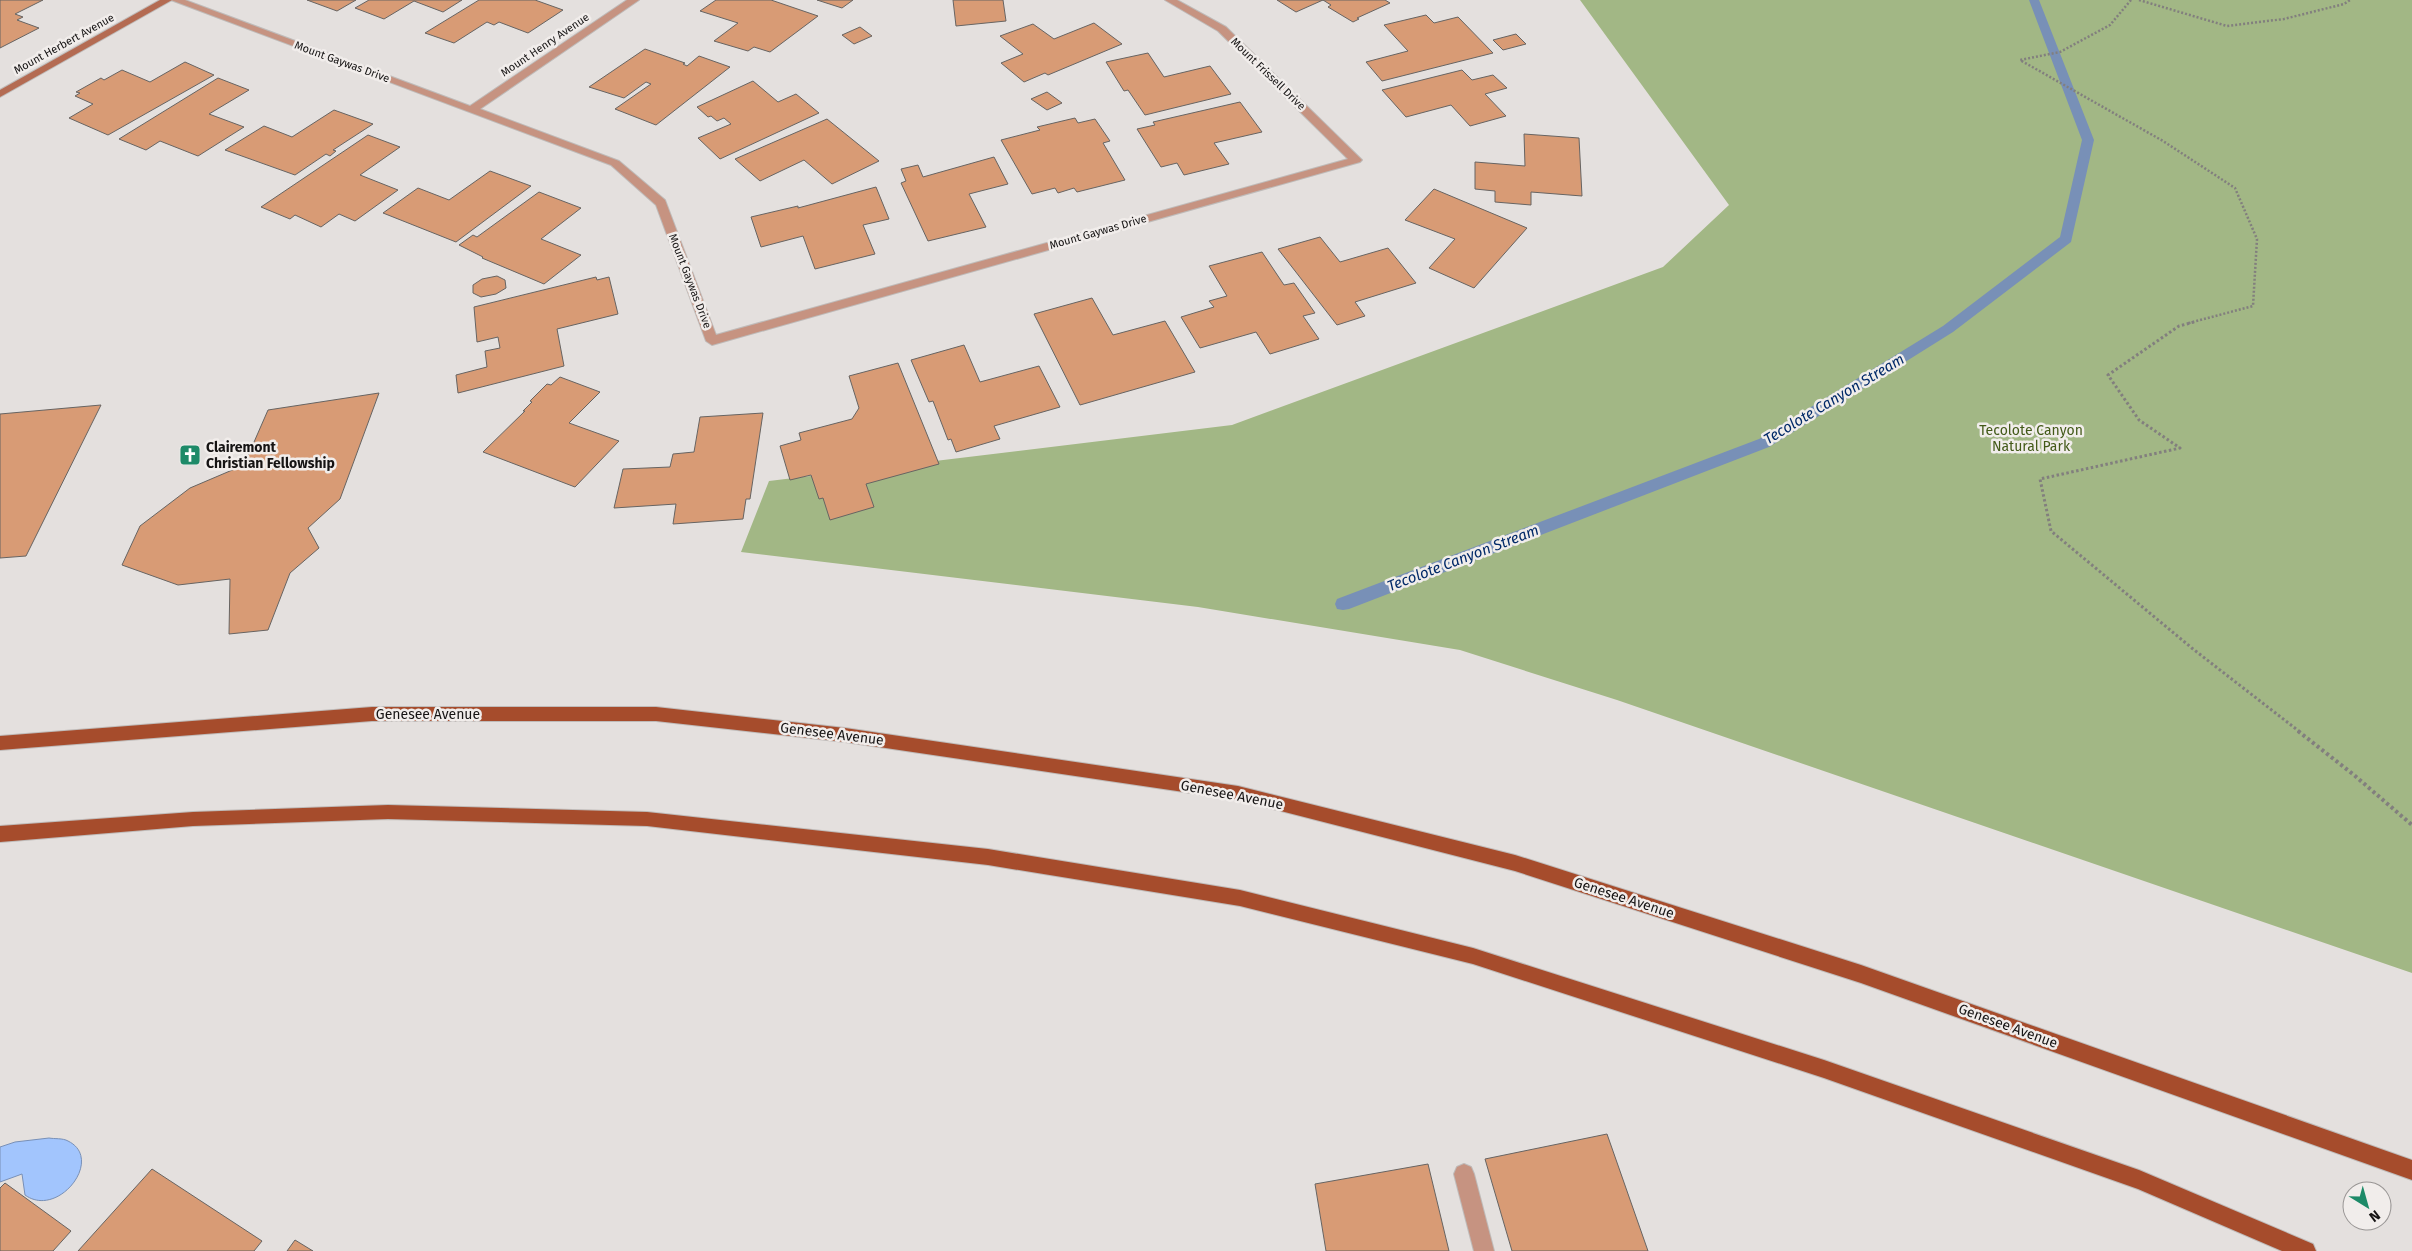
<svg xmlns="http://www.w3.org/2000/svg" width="2412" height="1251" font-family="'Fira Sans',sans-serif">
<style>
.green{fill:#a2b785}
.water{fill:#a2c5fd;stroke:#7890b7}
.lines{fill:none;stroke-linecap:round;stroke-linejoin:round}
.stream{fill:#7890b7;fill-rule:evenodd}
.building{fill:#d89b75;stroke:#676462}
.lane-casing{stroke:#bfbbb9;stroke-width:2}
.street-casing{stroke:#bfbbb9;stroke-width:2}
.secondary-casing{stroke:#bfbbb9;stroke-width:2}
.primary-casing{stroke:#bfbbb9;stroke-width:2}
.path-far2{stroke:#827f7e;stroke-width:2.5;stroke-dasharray:2 2;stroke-linecap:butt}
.path-far1{stroke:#827f7e;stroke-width:3;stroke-dasharray:2.5 2.5;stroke-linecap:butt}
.path{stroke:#827f7e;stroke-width:4;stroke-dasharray:3 3;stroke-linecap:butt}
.lane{fill:#c69381;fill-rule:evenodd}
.street{fill:#c69381;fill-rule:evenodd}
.secondary{fill:#b46b52;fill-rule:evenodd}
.primary{fill:#a64c2c;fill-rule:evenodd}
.labels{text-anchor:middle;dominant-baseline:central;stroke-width:5;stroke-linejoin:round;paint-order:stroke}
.far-street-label{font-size:11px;fill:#151313;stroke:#f1edeb}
.park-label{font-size:14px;fill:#435a19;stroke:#f1edeb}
.poi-label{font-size:14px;font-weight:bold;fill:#151313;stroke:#f1edeb;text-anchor:start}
.street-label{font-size:14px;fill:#151313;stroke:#f1edeb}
.water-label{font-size:15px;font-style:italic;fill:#012968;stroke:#f1edeb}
</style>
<rect width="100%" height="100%" fill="#e4e0de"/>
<!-- green -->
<path class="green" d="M 1580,0 L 2412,0 L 2412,973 L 1617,700 L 1460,650 L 1198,607 L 741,552 L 769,481 L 1232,425 L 1663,267 L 1729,205 Z"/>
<!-- water -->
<path class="water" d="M 49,1138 C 54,1139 63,1138 68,1141 C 105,1159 58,1219 25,1195 L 22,1174 L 0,1182 L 0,1147 L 15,1142 Z"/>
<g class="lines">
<!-- stream -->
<path class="stream" d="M 2029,0 L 2039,0 L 2094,140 L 2071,242 L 1953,332 L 1769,447 L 1349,609 L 1343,610 L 1337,609 L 1335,604 L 1337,599 L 1759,439 L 1943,326 L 2060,237 L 2082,140 Z"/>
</g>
<!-- building -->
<path class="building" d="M 0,0 L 43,0 L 15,14 L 23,17 L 17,20 L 39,28 L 0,48 Z
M 307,0 L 356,0 L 337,11 Z
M 369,0 L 462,0 L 443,12 L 414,1 L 384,19 L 355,8 Z
M 479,0 L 535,0 L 563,10 L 528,33 L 499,22 L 494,25 L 487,22 L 454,43 L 425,33 Z
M 716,0 L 771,0 L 818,16 L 770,52 L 754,47 L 748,51 L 714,41 L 738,23 L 700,11 Z
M 817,0 L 853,0 L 842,8 Z
M 953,0 L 1003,0 L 1006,21 L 956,26 Z
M 1277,0 L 1385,0 L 1390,3 L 1357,18 L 1359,19 L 1353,22 L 1328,7 L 1331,5 L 1323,0 L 1296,12 Z
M 1426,15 L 1434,23 L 1458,17 L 1493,53 L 1382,81 L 1366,62 L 1408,51 L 1384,25 Z
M 1094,23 L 1122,44 L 1048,75 L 1045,73 L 1024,82 L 1001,63 L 1023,54 L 1000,36 L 1033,24 L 1054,39 Z
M 860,27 L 872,36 L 854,44 L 842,35 Z
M 1516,34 L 1526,44 L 1503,50 L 1493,40 Z
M 645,49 L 685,63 L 683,64 L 687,66 L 699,56 L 730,67 L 656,125 L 615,109 L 651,84 L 646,82 L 624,98 L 589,87 Z
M 1148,53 L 1164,77 L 1210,66 L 1231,94 L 1145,115 L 1128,90 L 1124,91 L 1106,62 Z
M 185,62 L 214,75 L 108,135 L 69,118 L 93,104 L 75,96 L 80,93 L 76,92 L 101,78 L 104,80 L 122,70 L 150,82 Z
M 1462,70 L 1472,80 L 1493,75 L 1507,88 L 1485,94 L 1506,116 L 1470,126 L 1451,105 L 1406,117 L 1382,90 Z
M 218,78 L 249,90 L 209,114 L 244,127 L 198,156 L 160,141 L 146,150 L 119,139 Z
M 753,81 L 778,102 L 796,94 L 819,113 L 720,159 L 698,138 L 731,124 L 724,118 L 717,121 L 711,116 L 708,117 L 697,107 Z
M 1047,92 L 1062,103 L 1047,110 L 1031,99 Z
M 1240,102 L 1262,132 L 1214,143 L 1229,164 L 1184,175 L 1177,163 L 1161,167 L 1137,129 L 1155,125 L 1153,122 Z
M 334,110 L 373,124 L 333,150 L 336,151 L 330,156 L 326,154 L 295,175 L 225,150 L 264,126 L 292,137 Z
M 1075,118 L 1078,123 L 1095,119 L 1110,141 L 1103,143 L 1125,180 L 1077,192 L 1074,188 L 1058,193 L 1055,188 L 1032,194 L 1001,140 L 1040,130 L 1037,127 Z
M 827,119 L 879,161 L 832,184 L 804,160 L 760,181 L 735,159 Z
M 1524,134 L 1579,138 L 1582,196 L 1531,192 L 1531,205 L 1495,202 L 1495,191 L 1475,189 L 1475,162 L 1525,166 Z
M 368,135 L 400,147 L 360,175 L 398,190 L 355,221 L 339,214 L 321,227 L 295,215 L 290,219 L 261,207 Z
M 994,157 L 1008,184 L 969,194 L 986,227 L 928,241 L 901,183 L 906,181 L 901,169 L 918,165 L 923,177 Z
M 490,171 L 531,186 L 456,242 L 383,213 L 418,188 L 449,200 Z
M 876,187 L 889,219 L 863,225 L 875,254 L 815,269 L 803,236 L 761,247 L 751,217 L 798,206 L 798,208 Z
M 1434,189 L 1527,228 L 1474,288 L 1429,268 L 1455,239 L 1405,220 Z
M 539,192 L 581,208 L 541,239 L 581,255 L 544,284 L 482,258 L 483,257 L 459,245 L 473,235 L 477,237 Z
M 1320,237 L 1340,262 L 1388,248 L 1416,283 L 1355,302 L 1365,316 L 1337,325 L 1278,249 Z
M 1262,252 L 1284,285 L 1294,283 L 1315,313 L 1303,316 L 1319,339 L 1270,354 L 1256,332 L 1200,348 L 1181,317 L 1214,307 L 1209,301 L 1227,296 L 1209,266 Z
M 497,276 L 505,280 L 506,288 L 496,294 L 481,297 L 473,293 L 473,285 L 482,279 Z
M 596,277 L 597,280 L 609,277 L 618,314 L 557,329 L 564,366 L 458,393 L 456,375 L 487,367 L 485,351 L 500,348 L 498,337 L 477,342 L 474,307 Z
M 1092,298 L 1113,335 L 1165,321 L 1195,372 L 1080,405 L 1034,314 Z
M 964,345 L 980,382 L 1039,366 L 1060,407 L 994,426 L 1000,439 L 956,452 L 951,439 L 948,440 L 933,401 L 929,402 L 911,360 Z
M 898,363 L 939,464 L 866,484 L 874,507 L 830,520 L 823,498 L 819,499 L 811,475 L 790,480 L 780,446 L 801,440 L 799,433 L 852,419 L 859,408 L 849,376 Z
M 560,377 L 600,392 L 569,423 L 619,441 L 575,487 L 483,452 L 525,411 L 523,411 L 532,402 L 530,401 L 547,384 L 551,385 Z
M 379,393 L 340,499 L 308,528 L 319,548 L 290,573 L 268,630 L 229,634 L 230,579 L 178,585 L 122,565 L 140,526 L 190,488 L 244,465 L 268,410 Z
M 101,405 L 26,556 L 0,558 L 0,414 Z
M 763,413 L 750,499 L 746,499 L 743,519 L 673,524 L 676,504 L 614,508 L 623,469 L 670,467 L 673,454 L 694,452 L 700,417 Z
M 1607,1134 L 1648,1251 L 1512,1251 L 1485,1159 Z
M 1428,1164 L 1449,1251 L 1326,1251 L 1315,1184 Z
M 152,1169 L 262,1241 L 254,1251 L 78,1251 Z
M 5,1183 L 71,1231 L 53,1251 L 0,1251 L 0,1188 Z
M 295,1240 L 313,1251 L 287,1251 Z"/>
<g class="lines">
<!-- lane casing -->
<g class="lane-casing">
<path id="lane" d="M 1464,1164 L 1471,1167 L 1474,1174 L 1494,1251 L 1474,1251 L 1454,1174 L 1457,1167 Z"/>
</g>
<!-- street casing -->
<g class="street-casing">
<path id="street" d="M 171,0 L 185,0 L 470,106 L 627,0 L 639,0 L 480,109 L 619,161 L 665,200 L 716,335 L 1348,159 L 1218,31 L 1165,0 L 1177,0 L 1226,27 L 1362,160 L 1360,162 L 712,345 L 706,341 L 656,205 L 611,165 Z"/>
</g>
<!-- secondary casing -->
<g class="secondary-casing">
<path id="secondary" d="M 160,0 L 172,0 L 0,97 L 0,90 Z"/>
</g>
<!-- primary casing -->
<g class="primary-casing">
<path id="primary" d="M 372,707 L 656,707 L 845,728 L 1238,786 L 1515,855 L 1861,965 L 2412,1160 L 2412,1180 L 1861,983 L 1515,871 L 1238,800 L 845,742 L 656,721 L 372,721 L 0,750 L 0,736 Z
M 388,805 L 647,812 L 988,849 L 1240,890 L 1473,948 L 1824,1060 L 2139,1170 L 2313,1244 L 2316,1251 L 2282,1251 L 2138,1189 L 1824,1078 L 1473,964 L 1240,906 L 988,865 L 647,826 L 388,819 L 193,826 L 0,842 L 0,826 L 193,812 Z"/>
</g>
<!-- path-far2 -->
<path class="path-far2" d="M 2131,0 L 2110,25 L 2060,52 L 2020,60 L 2163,141 L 2235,188 L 2257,239 L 2253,306 L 2189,323
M 2139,0 L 2227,26 L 2284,19 L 2344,4 L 2350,0"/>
<!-- path-far1 -->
<path class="path-far1" d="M 2194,322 L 2179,326 L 2108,375 L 2139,420 L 2180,448 L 2040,479 L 2051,531 L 2193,649 L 2300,732"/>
<!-- path -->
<path class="path" d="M 2298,731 L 2354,775 L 2412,825"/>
<!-- lane -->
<use href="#lane" class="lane"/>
<!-- street -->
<use href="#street" class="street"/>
<!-- secondary -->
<use href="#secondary" class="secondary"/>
<!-- primary -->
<use href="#primary" class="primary"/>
</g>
<!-- icons -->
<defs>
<g id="church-square" transform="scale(1.125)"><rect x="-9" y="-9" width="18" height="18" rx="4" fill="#1d8a68" stroke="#f1edeb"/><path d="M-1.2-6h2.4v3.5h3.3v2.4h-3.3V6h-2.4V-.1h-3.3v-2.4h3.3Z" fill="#fff"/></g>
</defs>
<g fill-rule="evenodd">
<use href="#church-square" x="190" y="455"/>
</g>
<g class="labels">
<!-- far-street labels -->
<g class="far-street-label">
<text transform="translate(64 44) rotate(-29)">Mount Herbert Avenue</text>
<text transform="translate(545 45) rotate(-34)">Mount Henry Avenue</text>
<text transform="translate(342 62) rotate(20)">Mount Gaywas Drive</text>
<text transform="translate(1268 74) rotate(44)">Mount Frissell Drive</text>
<text transform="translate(1098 232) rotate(-16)">Mount Gaywas Drive</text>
<text transform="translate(690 281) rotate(69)">Mount Gaywas Drive</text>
</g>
<!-- park labels -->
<g class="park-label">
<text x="2031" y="430">Tecolote Canyon<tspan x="2031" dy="16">Natural Park</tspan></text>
</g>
<!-- poi labels -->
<g class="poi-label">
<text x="206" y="447">Clairemont<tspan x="206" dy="16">Christian Fellowship</tspan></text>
</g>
<!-- street labels -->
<g class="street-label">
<text x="428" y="714">Genesee Avenue</text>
<text transform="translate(832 734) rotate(7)">Genesee Avenue</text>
<text transform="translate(1232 795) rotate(11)">Genesee Avenue</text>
<text transform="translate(1624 898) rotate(18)">Genesee Avenue</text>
<text transform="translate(2008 1026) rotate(20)">Genesee Avenue</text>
</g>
<!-- water labels -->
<g class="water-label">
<text transform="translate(1834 399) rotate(-31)">Tecolote Canyon Stream</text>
<text transform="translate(1463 558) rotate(-21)">Tecolote Canyon Stream</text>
</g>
</g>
<!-- north arrow -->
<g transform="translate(2367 1206) rotate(143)"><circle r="24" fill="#f1edeb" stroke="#999695"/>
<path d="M0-4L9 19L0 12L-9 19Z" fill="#1d8a68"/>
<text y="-8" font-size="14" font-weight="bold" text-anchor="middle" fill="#151313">N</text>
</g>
</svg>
